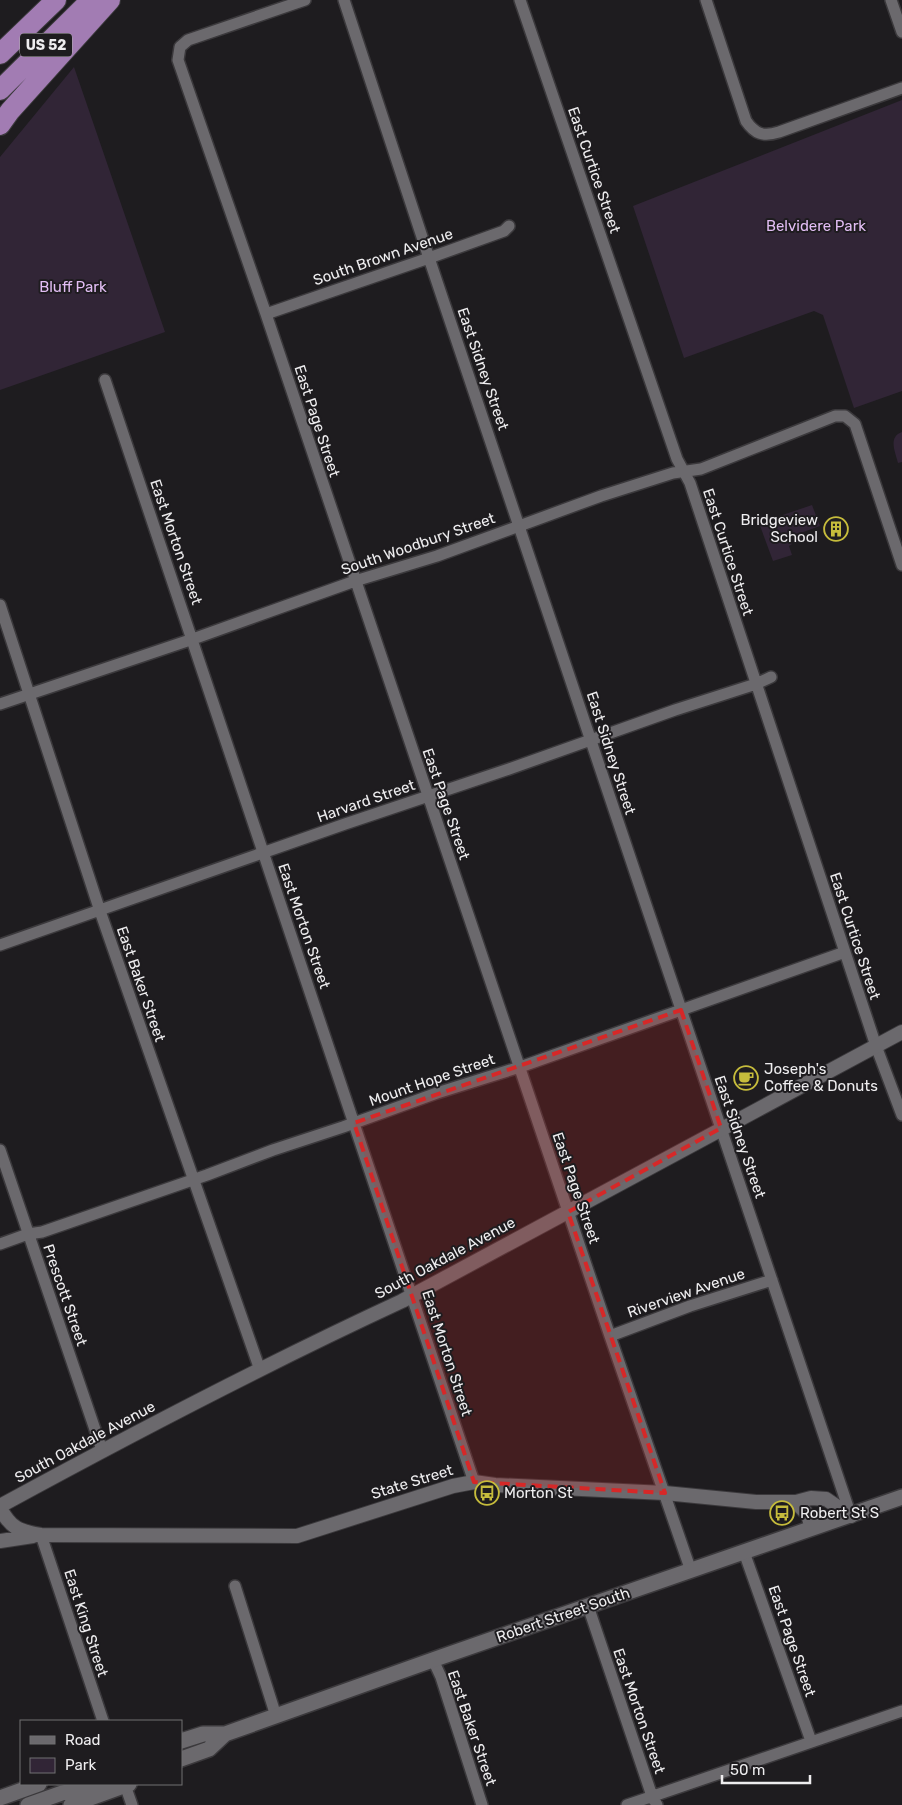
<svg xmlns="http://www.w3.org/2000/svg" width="902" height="1805" font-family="Rubik,sans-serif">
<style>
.green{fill:#312536}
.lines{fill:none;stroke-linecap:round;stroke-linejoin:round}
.minor-casing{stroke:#3b393c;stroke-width:14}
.tertiary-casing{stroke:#3b393c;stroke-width:16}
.secondary-casing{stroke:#3b393c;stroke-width:18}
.motorway-casing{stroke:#3b393c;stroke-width:22}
.minor{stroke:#6b696d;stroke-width:11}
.tertiary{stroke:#6b696d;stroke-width:14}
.secondary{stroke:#6b696d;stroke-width:15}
.motorway{stroke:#a27cb3;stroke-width:20}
.marked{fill:#d62828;fill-opacity:0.2;stroke:#d62828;stroke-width:4;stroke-dasharray:10 6;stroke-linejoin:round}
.labels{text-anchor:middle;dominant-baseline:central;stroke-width:4;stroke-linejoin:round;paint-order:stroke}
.shield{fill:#1e1c1f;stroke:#b0aeb1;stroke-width:1}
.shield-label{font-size:14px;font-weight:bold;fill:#eeedef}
.street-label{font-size:15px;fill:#eeedef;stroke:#1e1c1f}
.park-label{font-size:15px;fill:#e1bdf3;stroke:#1e1c1f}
.poi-label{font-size:15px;fill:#eeedef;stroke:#1e1c1f;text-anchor:start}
</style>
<rect width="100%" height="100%" fill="#1e1c1f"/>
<!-- green -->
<path class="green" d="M 74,67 L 165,332 L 0,390 L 0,157 Z
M 902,100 L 902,391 L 854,408 L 823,315 L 814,311 L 684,358 L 633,206 Z
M 902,432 L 902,462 L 898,463 C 895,451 888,437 902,432 Z
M 812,505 L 820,526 L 795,535 L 796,538 L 790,540 L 792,544 L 789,546 L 792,555 L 773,561 L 759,523 Z"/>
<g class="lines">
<!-- minor casing -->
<g class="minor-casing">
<path id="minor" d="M 305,0 L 188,40 L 180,47 L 178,60 L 266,314 L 610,1336 L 691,1571
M 344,0 L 429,258 L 851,1516
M 520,0 L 677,459 L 690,483 L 876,1046 L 902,1115
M 706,0 L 746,121 C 755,134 763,137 779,132 L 902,88
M 891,0 L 902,32
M 266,314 L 429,258 L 504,231 L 509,226
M 105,380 L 474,1482
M 0,605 L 100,911 L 260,1370
M 0,704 L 193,639 L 355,581 L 437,556 L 601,496 L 673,473 L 701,469 L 835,416 L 845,416 L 855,424 L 902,565
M 0,945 L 345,824 L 509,769 L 675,710 L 756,684 L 771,677
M 0,1150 L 102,1450
M 0,1244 L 28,1234 L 42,1232 L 207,1175 L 273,1150 L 343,1127 L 437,1093 L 520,1067 L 845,952
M 610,1336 L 690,1306 L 772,1280
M 41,1535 L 103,1721
M 744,1552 L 811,1741
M 235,1586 L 276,1716
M 588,1606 L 652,1796 L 657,1805
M 433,1660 L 441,1677 L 482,1805
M 125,1785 L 132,1805
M 627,1805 L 902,1711"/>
</g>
<!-- tertiary casing -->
<g class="tertiary-casing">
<path id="tertiary" d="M 796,1502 L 808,1515 L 812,1528
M 0,1506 C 132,1434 266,1364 402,1301 L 902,1032
M 0,1508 C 11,1528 18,1531 41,1535 L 297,1536 L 453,1486 L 474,1482 L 495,1485 L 665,1493 L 756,1502 L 796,1502 L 811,1498 L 826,1499 L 851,1516
M 0,1541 L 33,1536"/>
</g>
<!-- secondary casing -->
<g class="secondary-casing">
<path id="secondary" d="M 181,1741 L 203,1734 L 225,1734 L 441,1657 L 902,1497
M 181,1759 L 209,1749 L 225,1734
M 0,1798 L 39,1784
M 28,1805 L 62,1793 L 106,1784
M 71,1805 L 129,1784"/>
</g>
<!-- motorway casing -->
<g class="motorway-casing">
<path id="motorway" d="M 0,54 L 56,0
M 0,90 L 91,0
M 0,125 L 10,111 L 110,0"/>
</g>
<!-- minor -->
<use href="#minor" class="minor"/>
<!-- tertiary -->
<use href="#tertiary" class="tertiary"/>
<!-- secondary -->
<use href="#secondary" class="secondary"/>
<!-- motorway -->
<use href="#motorway" class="motorway"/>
</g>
<!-- marked area -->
<path class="marked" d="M 681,1010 L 721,1128 L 568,1212 L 665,1493 L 474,1482 L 354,1123 Z"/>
<!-- icons -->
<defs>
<g id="building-ring" transform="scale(1.25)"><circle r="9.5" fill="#1e1c1f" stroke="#c6bc3c" stroke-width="1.5"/><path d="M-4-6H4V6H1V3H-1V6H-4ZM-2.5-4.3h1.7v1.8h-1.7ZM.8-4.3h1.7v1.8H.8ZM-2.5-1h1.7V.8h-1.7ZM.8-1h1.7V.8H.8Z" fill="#c6bc3c"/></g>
<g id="cafe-ring" transform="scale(1.25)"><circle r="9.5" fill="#1e1c1f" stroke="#c6bc3c" stroke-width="1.5"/><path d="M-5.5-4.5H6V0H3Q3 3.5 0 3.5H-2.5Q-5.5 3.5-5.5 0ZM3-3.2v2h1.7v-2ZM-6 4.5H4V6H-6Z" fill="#c6bc3c"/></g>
<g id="bus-ring" transform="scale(1.25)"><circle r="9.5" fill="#1e1c1f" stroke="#c6bc3c" stroke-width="1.5"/><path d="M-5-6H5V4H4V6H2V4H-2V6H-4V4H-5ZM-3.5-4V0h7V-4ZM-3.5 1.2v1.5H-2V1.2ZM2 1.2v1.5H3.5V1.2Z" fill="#c6bc3c"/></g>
</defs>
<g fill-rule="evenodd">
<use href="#building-ring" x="836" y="529"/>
<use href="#cafe-ring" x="746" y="1078"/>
<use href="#bus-ring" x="487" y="1493"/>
<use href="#bus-ring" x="782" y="1513"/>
</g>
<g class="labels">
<!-- shield labels -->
<rect class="shield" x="20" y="33.5" width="52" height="23" rx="4"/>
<g class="shield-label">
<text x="46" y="45">US 52</text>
</g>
<!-- street labels -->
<g class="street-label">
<text transform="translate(594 170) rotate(71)">East Curtice Street</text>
<text transform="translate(383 257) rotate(-19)">South Brown Avenue</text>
<text transform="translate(483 369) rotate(71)">East Sidney Street</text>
<text transform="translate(317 421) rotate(72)">East Page Street</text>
<text transform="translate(176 542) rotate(71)">East Morton Street</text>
<text transform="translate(418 544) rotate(-19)">South Woodbury Street</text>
<text transform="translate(728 552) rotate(72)">East Curtice Street</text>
<text transform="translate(611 753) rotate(72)">East Sidney Street</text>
<text transform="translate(366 801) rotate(-19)">Harvard Street</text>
<text transform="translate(446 804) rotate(71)">East Page Street</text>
<text transform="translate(304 926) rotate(71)">East Morton Street</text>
<text transform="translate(855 936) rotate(72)">East Curtice Street</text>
<text transform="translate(141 984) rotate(71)">East Baker Street</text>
<text transform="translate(432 1080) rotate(-19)">Mount Hope Street</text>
<text transform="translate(740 1137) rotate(71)">East Sidney Street</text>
<text transform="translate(576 1188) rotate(71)">East Page Street</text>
<text transform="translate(445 1258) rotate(-28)">South Oakdale Avenue</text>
<text transform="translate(686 1293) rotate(-19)">Riverview Avenue</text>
<text transform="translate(65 1295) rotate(71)">Prescott Street</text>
<text transform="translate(447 1353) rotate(72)">East Morton Street</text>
<text transform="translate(85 1442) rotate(-28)">South Oakdale Avenue</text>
<text transform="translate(412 1482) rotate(-17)">State Street</text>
<text transform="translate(563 1615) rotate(-19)">Robert Street South</text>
<text transform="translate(86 1623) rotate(72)">East King Street</text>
<text transform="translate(792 1641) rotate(71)">East Page Street</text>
<text transform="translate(639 1711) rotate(71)">East Morton Street</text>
<text transform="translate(472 1728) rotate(71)">East Baker Street</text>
</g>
<!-- park labels -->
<g class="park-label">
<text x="816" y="226">Belvidere Park</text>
<text x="73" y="287">Bluff Park</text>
</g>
<!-- poi labels -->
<g class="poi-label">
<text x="818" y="520" text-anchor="end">Bridgeview<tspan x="818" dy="17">School</tspan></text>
<text x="764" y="1069">Joseph's<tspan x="764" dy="17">Coffee &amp; Donuts</tspan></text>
<text x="504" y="1493">Morton St</text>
<text x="800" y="1513">Robert St S</text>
</g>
</g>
<!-- legend -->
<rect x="20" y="1720" width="162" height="65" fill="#1e1c1f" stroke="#717072"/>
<rect x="30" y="1736" width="25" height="8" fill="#6b696d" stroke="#717072"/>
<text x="65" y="1745" font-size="15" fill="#eeedef">Road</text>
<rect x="30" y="1758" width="25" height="15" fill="#312536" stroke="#717072"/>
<text x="65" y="1770" font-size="15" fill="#eeedef">Park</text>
<!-- scale -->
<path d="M722 1775v8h88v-8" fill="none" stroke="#eeedef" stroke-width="2.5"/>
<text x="730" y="1775" font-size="15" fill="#eeedef" stroke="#1e1c1f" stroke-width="4" paint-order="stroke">50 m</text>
</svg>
